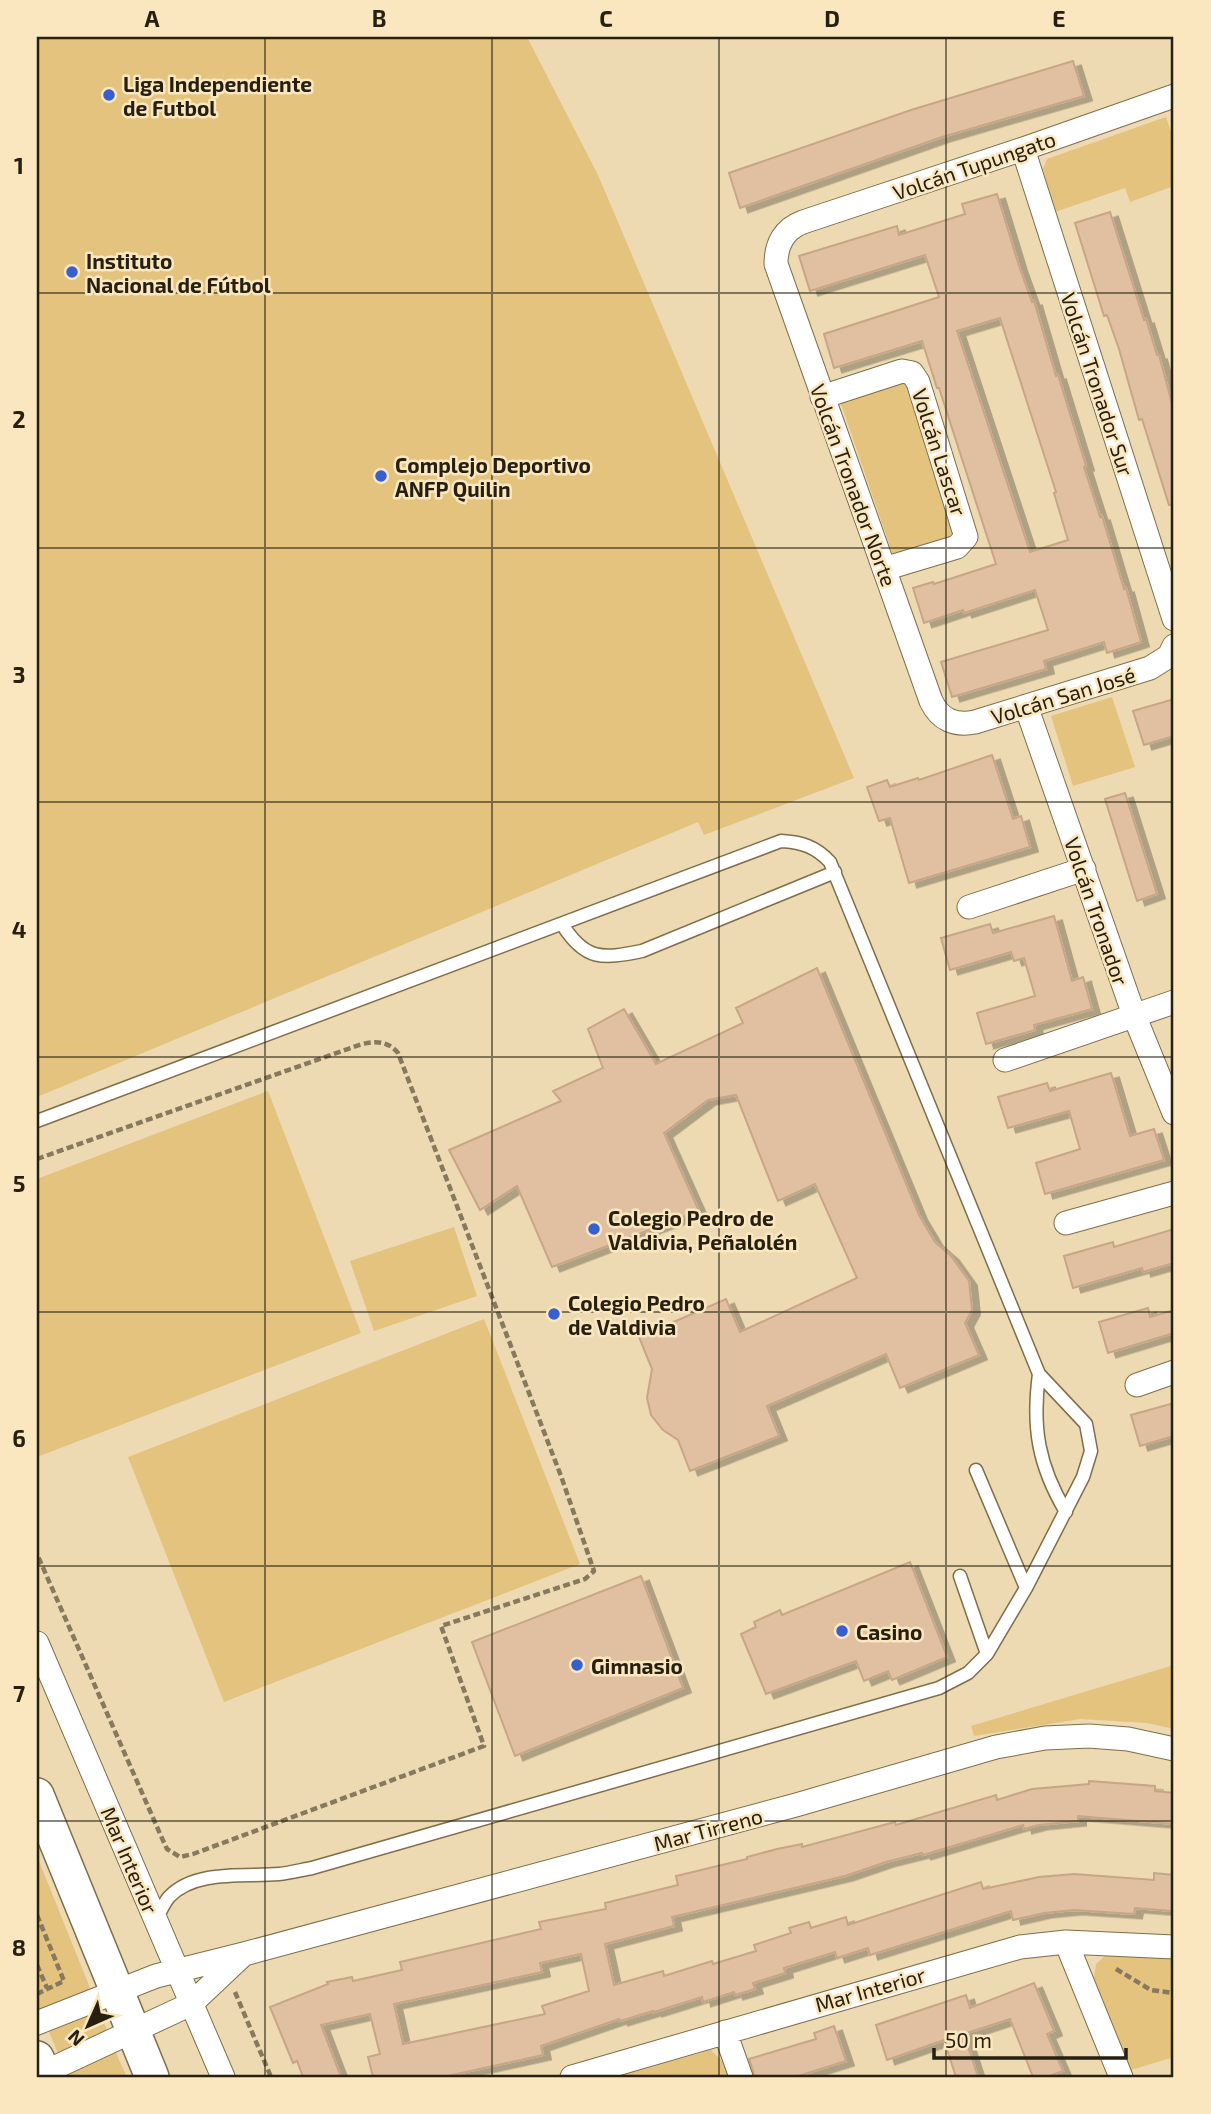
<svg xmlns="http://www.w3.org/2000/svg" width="1211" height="2114" font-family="'Exo 2',sans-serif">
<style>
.green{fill:#e3c37d}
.building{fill:#e1c0a1;stroke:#c7a687;stroke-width:2;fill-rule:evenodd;filter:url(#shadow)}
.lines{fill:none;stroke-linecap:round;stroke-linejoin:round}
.service-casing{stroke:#7f6e49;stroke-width:15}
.minor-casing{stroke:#7f6e49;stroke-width:25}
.secondary-casing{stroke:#7f6e49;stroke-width:36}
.path{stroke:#86795e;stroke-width:4.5;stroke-dasharray:7 3.5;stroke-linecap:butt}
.service{stroke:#fff;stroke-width:12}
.minor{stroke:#fff;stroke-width:23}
.secondary{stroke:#fff;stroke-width:33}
.grid{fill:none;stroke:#272010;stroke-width:2;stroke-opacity:0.55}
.poi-dot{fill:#375fd0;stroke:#fae7bf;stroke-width:2.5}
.labels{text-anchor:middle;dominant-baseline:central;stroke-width:5;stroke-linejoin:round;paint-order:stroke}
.poi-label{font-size:21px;font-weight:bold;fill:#272010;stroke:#fae7bf;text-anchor:start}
.street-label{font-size:21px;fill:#272010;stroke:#fae7bf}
.neatline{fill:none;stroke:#272010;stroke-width:2.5}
.grid-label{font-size:23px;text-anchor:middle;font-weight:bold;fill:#272010}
</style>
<defs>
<filter id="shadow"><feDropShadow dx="8" dy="4.5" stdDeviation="0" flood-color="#0004"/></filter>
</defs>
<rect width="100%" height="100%" fill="#eddab2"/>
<!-- green -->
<path class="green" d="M 37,37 L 527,37 L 598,175 L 854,778 L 704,835 L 698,822 L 37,1097 Z
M 1166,117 L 1174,141 L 1174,186 L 1130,202 L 1125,188 L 1055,212 L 1043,169 L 1047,159 Z
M 906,380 L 960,535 L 894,558 L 840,401 Z
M 1112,697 L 1135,767 L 1073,786 L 1051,716 Z
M 268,1091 L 361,1333 L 37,1457 L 37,1179 Z
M 454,1227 L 477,1296 L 374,1331 L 350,1261 Z
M 484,1319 L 580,1564 L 224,1702 L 128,1457 Z
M 1174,1665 L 1174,1729 L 1147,1723 L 1080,1719 L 974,1736 L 971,1726 Z
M 37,1856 L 119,2060 L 127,2077 L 68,2077 L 37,2003 Z
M 1106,1955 L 1174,1955 L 1174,2057 L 1131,2070 L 1094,1978 L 1096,1964 Z
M 711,2050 L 724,2063 L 730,2077 L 617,2077 Z"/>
<!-- building -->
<path class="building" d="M 1073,61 L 1084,96 L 942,137 L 740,208 L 729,173 L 911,110 Z
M 997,194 L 1019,266 L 1032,302 L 1034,301 L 1056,376 L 1058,375 L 1086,466 L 1084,467 L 1100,517 L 1102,516 L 1124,589 L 1126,588 L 1141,642 L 1107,653 L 1104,642 L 1044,661 L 1046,669 L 952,697 L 941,662 L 1048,630 L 1035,590 L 964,613 L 963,610 L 924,623 L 913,588 L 933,582 L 934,584 L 996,564 L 939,388 L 937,388 L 922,341 L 834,368 L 824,334 L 939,297 L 925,255 L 810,291 L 799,256 L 897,226 L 899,235 L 965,214 L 962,204 ZM 1000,318 L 1056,492 L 1054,493 L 1068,540 L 1030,552 L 957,331 Z
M 1110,212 L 1144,320 L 1146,319 L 1157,355 L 1159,355 L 1174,411 L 1174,504 L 1169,505 L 1142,419 L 1139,420 L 1119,349 L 1107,315 L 1104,316 L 1075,223 Z
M 1174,699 L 1174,736 L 1144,745 L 1133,711 Z
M 992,755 L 1013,819 L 1021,816 L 1030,847 L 909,883 L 890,818 L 879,821 L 867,787 L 887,780 L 890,787 L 918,778 L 919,780 Z
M 1125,793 L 1157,894 L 1137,901 L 1105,799 Z
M 1054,916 L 1072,981 L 1083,977 L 1092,1009 L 1034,1025 L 1035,1030 L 986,1044 L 977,1013 L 1035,996 L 1024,958 L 1014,961 L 1011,952 L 950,970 L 941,938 L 990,924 L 993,933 Z
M 817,968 L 919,1215 L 935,1242 L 951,1256 L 969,1281 L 972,1310 L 965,1323 L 979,1355 L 900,1388 L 886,1354 L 767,1406 L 779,1436 L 690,1471 L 678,1440 L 663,1430 L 651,1415 L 647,1398 L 652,1369 L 639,1337 L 726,1299 L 740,1332 L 857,1278 L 815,1184 L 778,1201 L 736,1095 L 708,1100 L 664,1133 L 699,1211 L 552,1267 L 517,1186 L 480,1210 L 449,1150 L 561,1101 L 553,1091 L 603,1068 L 588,1029 L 624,1009 L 656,1064 L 743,1023 L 736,1008 Z
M 1111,1073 L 1130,1136 L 1154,1129 L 1164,1160 L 1045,1194 L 1036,1163 L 1080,1149 L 1069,1111 L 1008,1128 L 998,1097 L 1047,1083 L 1050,1091 Z
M 1174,1229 L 1174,1263 L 1143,1272 L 1142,1268 L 1073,1288 L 1064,1256 L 1113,1242 L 1114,1247 Z
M 1148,1308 L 1150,1317 L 1174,1310 L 1174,1333 L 1108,1353 L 1099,1322 Z
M 1174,1403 L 1174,1436 L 1140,1446 L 1131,1415 Z
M 910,1562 L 947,1657 L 892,1680 L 888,1671 L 864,1681 L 856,1661 L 766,1694 L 741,1634 L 756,1627 L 754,1622 L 780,1610 L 782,1615 Z
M 641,1576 L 683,1688 L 515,1756 L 472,1642 Z
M 1089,1781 L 1155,1786 L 1155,1791 L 1174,1793 L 1174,1824 L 1078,1816 L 1078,1821 L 1039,1825 L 1024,1829 L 1023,1825 L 923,1855 L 922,1853 L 886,1862 L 845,1876 L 672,1917 L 674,1926 L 605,1944 L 614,1985 L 663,1971 L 664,1976 L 712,1961 L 713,1964 L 756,1951 L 754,1945 L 791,1933 L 789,1928 L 809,1922 L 811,1928 L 846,1917 L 848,1925 L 981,1882 L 983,1889 L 1039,1877 L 1074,1874 L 1154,1880 L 1154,1873 L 1174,1875 L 1172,1911 L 1135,1908 L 1134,1914 L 1074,1910 L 1044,1913 L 1013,1920 L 1011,1911 L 870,1955 L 868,1948 L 837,1958 L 835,1952 L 784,1968 L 785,1973 L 753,1983 L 755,1989 L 735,1995 L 734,1992 L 703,2002 L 702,1997 L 654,2012 L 653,2011 L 620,2021 L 619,2019 L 541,2046 L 543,2055 L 443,2077 L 373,2077 L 368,2057 L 380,2054 L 370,2014 L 321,2025 L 341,2077 L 303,2077 L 297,2061 L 293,2063 L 270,2007 L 328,1984 L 327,1982 L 352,1977 L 353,1981 L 402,1970 L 400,1962 L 541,1929 L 539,1922 L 606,1909 L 605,1903 L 678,1885 L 676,1876 L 747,1859 L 747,1857 L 777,1849 L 802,1844 L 802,1847 L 895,1822 L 896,1825 L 996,1795 L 997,1800 L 1032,1789 L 1089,1784 ZM 581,1954 L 589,1991 L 542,2006 L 545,2014 L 403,2044 L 394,2004 L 542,1972 L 540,1963 Z
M 1034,1983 L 1054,2031 L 1047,2034 L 1063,2071 L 1047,2077 L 1033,2077 L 1010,2019 L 964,2034 L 978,2077 L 956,2077 L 944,2040 L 887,2060 L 876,2025 L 966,1995 L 970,2008 Z
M 834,2026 L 846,2061 L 795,2077 L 755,2077 L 749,2059 L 816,2039 L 814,2033 Z"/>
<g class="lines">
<!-- service casing -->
<g class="service-casing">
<path id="service" d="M 562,924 C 585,961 602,959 642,951 L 835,872
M 37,1121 L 781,841 C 802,842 816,847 830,862 L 1039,1374 L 1086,1424 L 1091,1451 L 1083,1477 L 1026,1588 L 987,1654 L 968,1673 L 939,1688 L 312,1868 C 301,1870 290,1873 279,1874 C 246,1877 195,1869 169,1897 C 163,1904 159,1914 156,1921
M 1039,1374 C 1032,1427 1038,1465 1066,1512
M 976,1470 L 1026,1588
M 960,1576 L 987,1654"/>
</g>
<!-- minor casing -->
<g class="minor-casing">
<path id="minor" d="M 1174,96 L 1023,149 L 803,222 C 784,229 776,244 776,264 L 931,701 C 940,720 955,726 975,722 L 1150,668 L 1169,656 L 1174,646
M 1023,149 L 1174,619
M 822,397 L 902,371 L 912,373 L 918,382 L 966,537 L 957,547 L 884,569
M 1026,706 L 1134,1015 L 1174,1113
M 969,907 L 1084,869
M 1005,1060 L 1174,1002
M 1066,1223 L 1174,1193
M 1137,1385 L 1174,1372
M 37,1643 L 223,2077
M 1066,1942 L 1121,2077
M 37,2023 L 156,1976 L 244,1954 L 796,1805 L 996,1747 L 1045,1738 L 1089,1736 L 1128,1739 L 1174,1749
M 725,2032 L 741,2077
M 43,2073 L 191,2004 L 244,1954
M 572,2077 L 1020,1947 L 1066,1942 L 1174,1947"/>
</g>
<!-- secondary casing -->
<g class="secondary-casing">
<path id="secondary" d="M 37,1795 L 152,2077
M 37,2058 L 45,2077"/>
</g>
<!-- path -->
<path class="path" d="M 37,1159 L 362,1044 C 377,1041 388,1041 398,1053 L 561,1476 L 594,1571 L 585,1579 L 441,1626 L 484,1746 L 193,1854 L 180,1857 L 167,1849 L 161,1836 L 37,1554
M 37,1915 L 64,1981 L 37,1994
M 37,1965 L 47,1988
M 1116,1969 L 1151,1990 L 1174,1993
M 235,1992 L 271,2077"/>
<!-- service -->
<use href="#service" class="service"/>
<!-- minor -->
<use href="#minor" class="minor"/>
<!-- secondary -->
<use href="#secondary" class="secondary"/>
</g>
<!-- grid -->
<path class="grid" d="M 265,37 L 265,2077M 492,37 L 492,2077M 719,37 L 719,2077M 946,37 L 946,2077M 37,293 L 1174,293M 37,548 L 1174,548M 37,802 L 1174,802M 37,1057 L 1174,1057M 37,1312 L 1174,1312M 37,1566 L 1174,1566M 37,1821 L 1174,1821"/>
<!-- markers -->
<g class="poi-dot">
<circle cx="109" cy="95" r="7"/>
<circle cx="72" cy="272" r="7"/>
<circle cx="381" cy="476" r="7"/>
<circle cx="594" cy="1229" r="7"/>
<circle cx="554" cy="1314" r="7"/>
<circle cx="842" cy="1631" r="7"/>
<circle cx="577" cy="1665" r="7"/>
</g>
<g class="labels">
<!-- poi labels -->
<g class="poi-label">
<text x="123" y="83">Liga Independiente<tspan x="123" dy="24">de Futbol</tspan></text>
<text x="86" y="260">Instituto<tspan x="86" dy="24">Nacional de Fútbol</tspan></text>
<text x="395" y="464">Complejo Deportivo<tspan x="395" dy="24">ANFP Quilin</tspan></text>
<text x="608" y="1217">Colegio Pedro de<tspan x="608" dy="24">Valdivia, Peñalolén</tspan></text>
<text x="568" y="1302">Colegio Pedro<tspan x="568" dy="24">de Valdivia</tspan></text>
<text x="856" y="1631">Casino</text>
<text x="591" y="1665">Gimnasio</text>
</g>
<!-- street labels -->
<g class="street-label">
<text transform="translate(974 165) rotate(-19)">Volcán Tupungato</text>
<text transform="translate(1098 384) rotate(72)">Volcán Tronador Sur</text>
<text transform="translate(940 452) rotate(72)">Volcán Lascar</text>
<text transform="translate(854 485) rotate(70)">Volcán Tronador Norte</text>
<text transform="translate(1063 695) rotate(-17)">Volcán San José</text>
<text transform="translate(1097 911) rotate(71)">Volcán Tronador</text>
<text transform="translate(708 1829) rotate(-15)">Mar Tirreno</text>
<text transform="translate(130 1860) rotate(67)">Mar Interior</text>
<text transform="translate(870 1989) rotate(-16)">Mar Interior</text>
</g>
</g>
<!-- border -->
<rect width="1211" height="2114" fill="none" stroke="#fae7bf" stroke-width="77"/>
<!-- north arrow -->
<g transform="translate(88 2026) rotate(225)" stroke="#fae7bf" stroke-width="5" paint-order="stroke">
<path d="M0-5L12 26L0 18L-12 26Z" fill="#272010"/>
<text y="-10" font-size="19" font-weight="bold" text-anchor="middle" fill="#272010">N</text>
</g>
<!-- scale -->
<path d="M934 2048v10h192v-10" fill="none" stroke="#272010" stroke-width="3.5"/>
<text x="945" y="2048" font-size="21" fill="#272010" stroke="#fae7bf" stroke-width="5" paint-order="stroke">50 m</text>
<rect x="38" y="38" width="1134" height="2038" class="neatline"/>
<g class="grid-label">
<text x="152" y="27">A</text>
<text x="379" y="27">B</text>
<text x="606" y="27">C</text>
<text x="832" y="27">D</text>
<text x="1059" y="27">E</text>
<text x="19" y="174">1</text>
<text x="19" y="428">2</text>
<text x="19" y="683">3</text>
<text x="19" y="938">4</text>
<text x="19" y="1192">5</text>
<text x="19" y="1447">6</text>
<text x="19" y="1702">7</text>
<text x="19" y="1956">8</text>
</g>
</svg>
